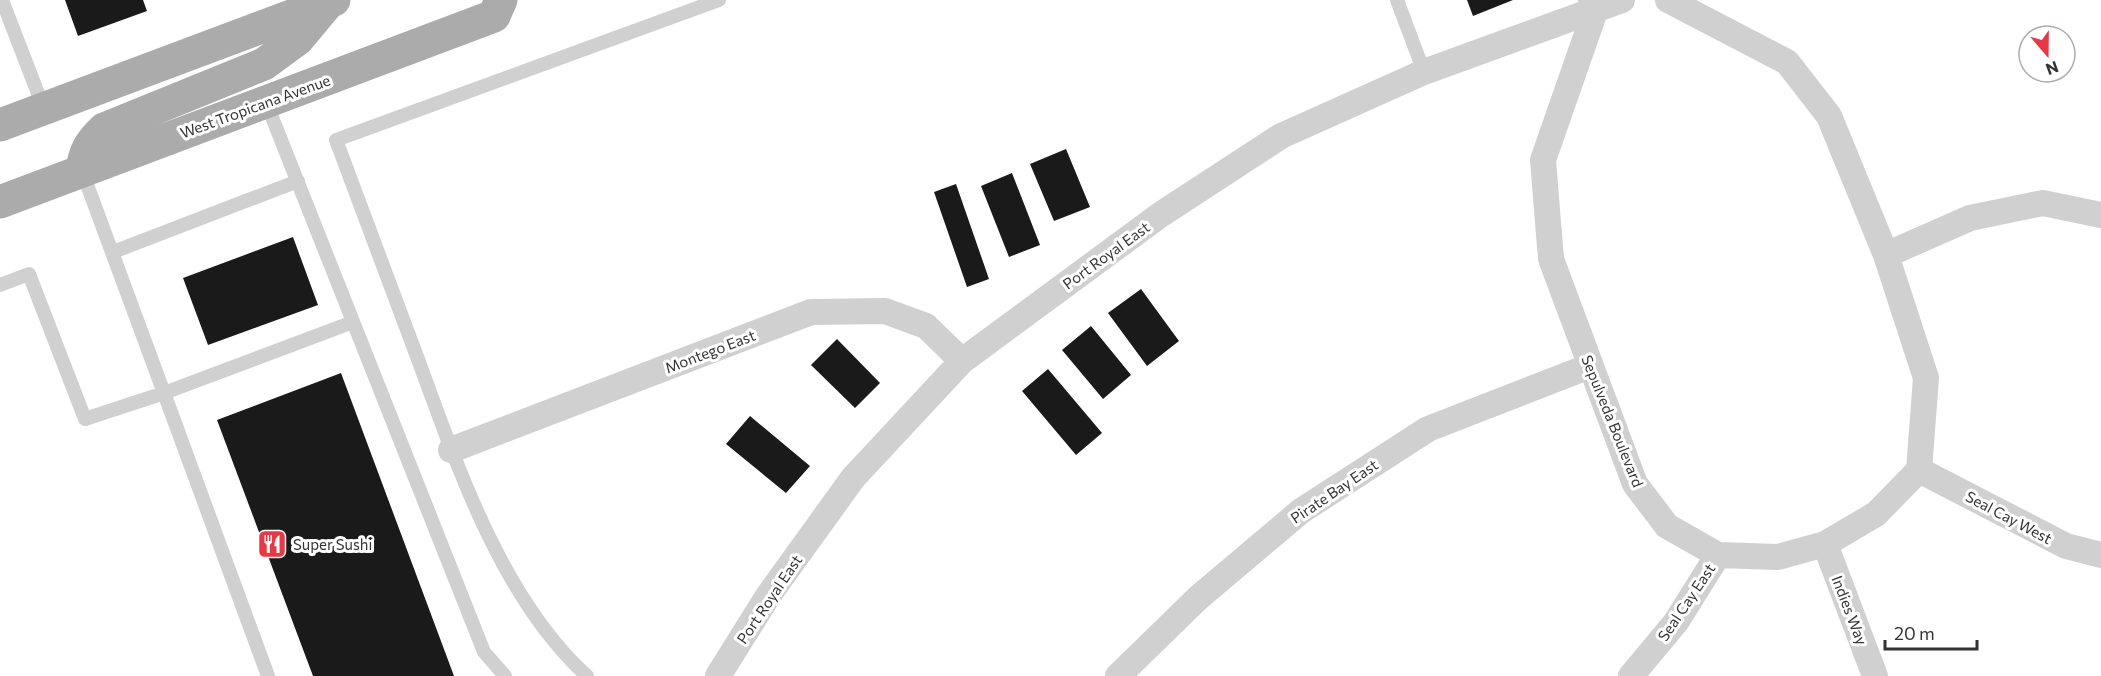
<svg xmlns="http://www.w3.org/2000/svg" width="2101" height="676" font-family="Commissioner,sans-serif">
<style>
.building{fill:#1a1a1a}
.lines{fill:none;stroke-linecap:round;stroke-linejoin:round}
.lane{stroke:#d0d0d0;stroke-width:14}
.street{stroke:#d0d0d0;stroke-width:26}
.primary{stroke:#ababab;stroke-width:33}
.labels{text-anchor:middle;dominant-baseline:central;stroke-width:6;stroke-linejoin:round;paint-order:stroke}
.street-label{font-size:15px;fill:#333;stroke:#fff}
.poi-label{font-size:15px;fill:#333;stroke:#fff;text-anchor:start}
</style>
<rect width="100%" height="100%" fill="#fff"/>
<!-- building -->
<path class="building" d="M 65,0 L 143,0 L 147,11 L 78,36 Z
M 1467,0 L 1513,0 L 1473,16 Z
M 1066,149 L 1090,207 L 1054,221 L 1030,164 Z
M 1012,173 L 1040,245 L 1009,257 L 981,186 Z
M 956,184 L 989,279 L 967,287 L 934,192 Z
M 293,237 L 318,305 L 208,345 L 183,278 Z
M 1141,289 L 1179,341 L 1147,366 L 1108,313 Z
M 1091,326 L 1131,375 L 1103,399 L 1062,350 Z
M 837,339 L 880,383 L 855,408 L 811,365 Z
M 1048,369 L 1102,433 L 1076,455 L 1022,391 Z
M 341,373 L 454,676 L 313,676 L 217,420 Z
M 750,416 L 810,466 L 786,493 L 726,444 Z"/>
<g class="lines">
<!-- lane -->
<path class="lane" d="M 2,0 L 44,109
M 1397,0 L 1424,72
M 266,102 L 484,652 L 505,676
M 113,252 L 298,181
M 0,285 L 29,274 L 85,419 L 164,393 L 82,171
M 268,676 L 164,393 L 353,322
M 587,676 C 502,599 458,468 419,362 C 391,288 364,214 336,140 L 719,0"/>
<!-- street -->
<path class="street" d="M 1591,0 L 1595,11 L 1543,160 L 1551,259 L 1635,484 L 1667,526 L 1718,555 L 1778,557 L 1825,544 L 1876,514 L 1919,470 L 1926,378 L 1886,255 L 1829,116 L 1787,62 L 1668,0
M 1886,255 L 1970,218 L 2043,203 L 2101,215
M 451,450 L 811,312 L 885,311 L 926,326 L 962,361
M 1919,470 L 2066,546 L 2101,555
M 1825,544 L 1875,676
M 718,676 L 768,596 L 853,478 L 962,361 L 1160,215 L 1281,136 L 1424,72 L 1622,0
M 1118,676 L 1198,598 L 1301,511 L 1428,429 L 1590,366
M 1631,676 L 1676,622 L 1718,555"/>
<!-- primary -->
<path class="primary" d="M 0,125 L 334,0
M 82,171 C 84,152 90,142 104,129 L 264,64 L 298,39 L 328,3
M 0,202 L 494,16 L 501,0"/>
</g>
<!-- icons -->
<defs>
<g id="restaurant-square" transform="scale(1.5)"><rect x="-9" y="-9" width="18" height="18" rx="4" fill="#e63946" stroke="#fff"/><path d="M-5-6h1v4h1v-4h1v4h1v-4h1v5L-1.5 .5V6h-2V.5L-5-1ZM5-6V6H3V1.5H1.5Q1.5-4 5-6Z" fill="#fff"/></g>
</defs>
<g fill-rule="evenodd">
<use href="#restaurant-square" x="272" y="544"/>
</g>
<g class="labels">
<!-- street labels -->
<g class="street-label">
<text transform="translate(255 106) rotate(-20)">West Tropicana Avenue</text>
<text transform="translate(1106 255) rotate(-36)">Port Royal East</text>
<text transform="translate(710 351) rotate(-21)">Montego East</text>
<text transform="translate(1613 421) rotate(68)">Sepulveda Boulevard</text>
<text transform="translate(1334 491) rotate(-34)">Pirate Bay East</text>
<text transform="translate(2009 517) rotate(28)">Seal Cay West</text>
<text transform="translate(769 599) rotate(-56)">Port Royal East</text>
<text transform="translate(1686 602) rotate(-56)">Seal Cay East</text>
<text transform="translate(1850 610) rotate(69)">Indies Way</text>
</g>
<!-- poi labels -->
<g class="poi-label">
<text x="293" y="544">Super Sushi</text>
</g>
</g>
<!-- north arrow -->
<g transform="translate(2047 54) rotate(160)"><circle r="28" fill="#ffffff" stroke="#adadad" stroke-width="1.5"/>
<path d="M0-4.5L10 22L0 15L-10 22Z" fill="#e63946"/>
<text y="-9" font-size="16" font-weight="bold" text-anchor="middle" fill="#333333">N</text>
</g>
<!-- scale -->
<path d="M1885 640v9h92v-9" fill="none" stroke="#333333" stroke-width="3"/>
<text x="1894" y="640" font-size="18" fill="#333333" stroke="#ffffff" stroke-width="4.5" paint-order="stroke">20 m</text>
</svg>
